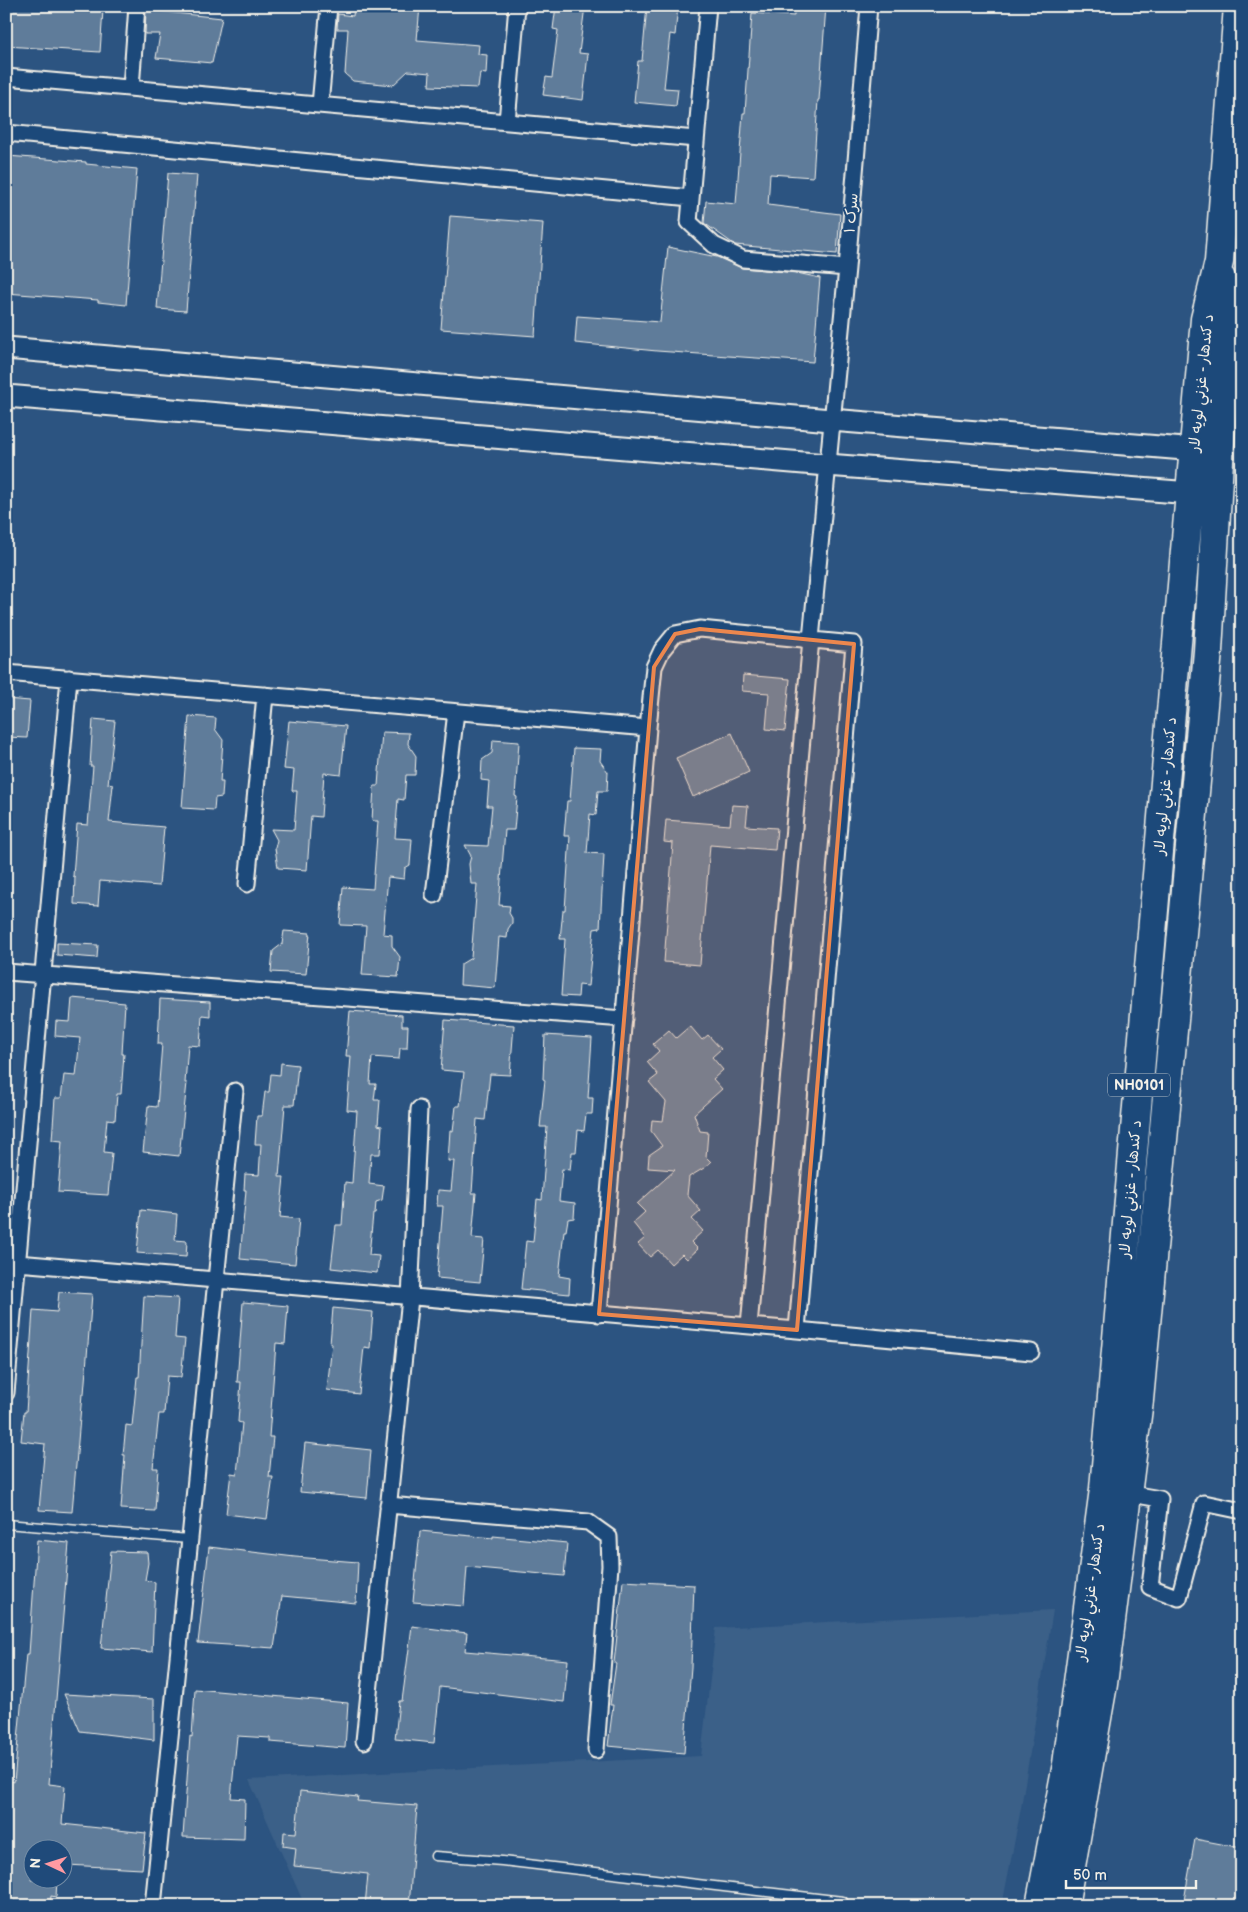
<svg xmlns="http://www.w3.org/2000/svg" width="1248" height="1912" font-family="'Balsamiq Sans','Playpen Sans Arabic',sans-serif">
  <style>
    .built { fill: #3b6088 }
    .building { fill: #5e7b9a; stroke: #f4f1e8 }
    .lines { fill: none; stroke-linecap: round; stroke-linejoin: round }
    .lane-casing { stroke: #f4f1e8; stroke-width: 11 }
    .street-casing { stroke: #f4f1e8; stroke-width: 19 }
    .secondary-casing { stroke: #f4f1e8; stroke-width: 25 }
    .highway-casing { stroke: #f4f1e8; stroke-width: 31 }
    .lane { stroke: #1f4a7a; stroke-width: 8 }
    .street { stroke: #1f4a7a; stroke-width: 15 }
    .secondary { stroke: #1f4a7a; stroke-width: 21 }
    .highway { stroke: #1f4a7a; stroke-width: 28 }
    .marked { fill: #ec874e; fill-opacity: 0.2; stroke: #ec874e; stroke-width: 4; stroke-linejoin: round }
    .labels { text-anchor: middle; stroke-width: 4; stroke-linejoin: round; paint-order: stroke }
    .shield { fill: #1f4a7a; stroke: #b4bfc7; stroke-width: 1 }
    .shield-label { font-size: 14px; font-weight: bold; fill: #f4f1e8 }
    .street-label { font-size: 15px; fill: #f4f1e8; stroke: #1f4a7a }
  </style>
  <rect width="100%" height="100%" fill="#2c5481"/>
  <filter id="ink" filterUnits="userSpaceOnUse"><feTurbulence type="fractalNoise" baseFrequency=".02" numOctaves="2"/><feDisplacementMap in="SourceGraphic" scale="10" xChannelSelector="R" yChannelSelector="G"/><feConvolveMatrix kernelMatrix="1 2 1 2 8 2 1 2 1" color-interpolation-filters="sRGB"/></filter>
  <g filter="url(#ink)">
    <path class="built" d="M1053,1610L1021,1808L1002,1906H305L249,1780L701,1756L716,1628Z"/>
    <path class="building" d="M6,6L44,8V6L103,10L100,52L6,46Z
      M354,6H420L417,40L479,45L478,54L487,55L486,74L480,73L478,88L429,86L430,73L408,71L393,85L353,81L345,74L348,29H337L338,14L353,16Z
      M556,6H585L579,53L588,54L583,100L543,95L546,77L552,78L558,30L553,29Z
      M647,6H678L675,35L670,34L664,88L678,89L676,106L634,102L638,61H642Z
      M794,6H826L819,100H818L813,177L770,174L768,205L840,214L837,254L735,245L704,223L706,201L736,204L743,113H745L752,13L794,16Z
      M146,10L222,18L212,63L156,58L160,34H145Z
      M7,156L86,162V164L137,169L126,305L98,302V300L6,293Z
      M168,173L197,175L186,311L157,309Z
      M450,216L543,223L535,336L441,329Z
      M668,247L717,257L742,268L797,273L820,278L813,362L657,351L575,343L577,316L660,322Z
      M743,675L790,679L785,731L766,729L769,693L742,691Z
      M6,699L30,701L27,738L6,737Z
      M189,716L216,718L215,729L223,740L220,782H223L222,797L215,798L214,810L182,808Z
      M93,719L115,721L108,784L113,785L109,822L164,827L159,886L100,881L98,906L74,904L75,877L73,876L77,824L88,825L93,766H90Z
      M289,721L346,726L341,775L324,773L321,817L311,816L307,870L278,868L275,848L277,840L271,829L294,830L297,791H292L294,770L284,769Z
      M382,732L409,733L408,744L416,756L415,775H406L404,800L398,799L395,838L412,839L410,865L405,868L404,879L388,877L383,934L392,935V946L400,957L398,977L362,975L366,926L340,925L343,887L373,889L378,821H372L374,786H378Z
      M732,733L749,772L693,797L676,758Z
      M493,740L519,742L515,796L517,797L514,830H505L499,905L510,906L509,913L512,918V923L508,929L507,938L499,937L495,988L460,985L461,964L471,958L477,884H471L469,864L471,856L465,845L488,846L492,806H487L489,781L481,780L482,760L492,753Z
      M574,748L601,749L600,761L608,772L607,791H598L596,815L590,814L587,853L604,854L600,928L594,929L588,986L579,985L578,997L561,996L565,939H560L563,910H565L570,836H564L567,801H570Z
      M732,805L748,806L746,826L777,828L775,850L710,845L700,965L664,962L673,843L664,842L666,820L730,825Z
      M284,931L310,933L306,974L271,972L273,951L282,944Z
      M57,943L98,945L97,958L57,955Z
      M72,998L125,1003L122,1054H124L121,1094H117L115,1120L107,1119L104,1152L112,1153L108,1195L58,1192L62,1141L52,1140L55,1098H61L64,1075L76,1076L80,1038L55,1036L56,1021L70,1022Z
      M160,999L210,1002V1016L202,1015L200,1046L188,1045L185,1083H187L179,1156L143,1152L148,1106L157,1107L162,1044H158Z
      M350,1011L402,1015V1026H408L407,1048H400L399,1059L372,1057L370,1084H376L374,1100H380L378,1125L382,1126L380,1154H371L369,1184L384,1186L382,1200L376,1202L375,1214H373L369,1255L379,1256L377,1273L331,1268L336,1225H342L345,1182L352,1183L357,1111L347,1110L351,1056H346Z
      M445,1020L514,1025L510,1075L490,1074L485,1120L477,1119L472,1193H476L472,1238L484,1239L480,1282L437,1278L443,1206H437L438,1190L451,1191L454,1161H448L450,1130L453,1131L456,1106H460L464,1072L441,1070Z
      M690,1026L702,1040L708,1035L721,1049L712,1057L723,1070L713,1079L722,1089L694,1114L700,1131L708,1132L706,1157L711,1162L704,1168L689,1177L687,1195L701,1211L692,1219L703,1231L691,1242L698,1249L687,1259L682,1254L671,1264L658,1250L650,1257L638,1244L645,1238L633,1223L645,1212L637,1204L675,1170L648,1168L649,1155L662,1146L651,1131L652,1120L663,1121L666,1102L649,1082L658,1075L647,1062L659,1051L653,1044L669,1030L676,1038Z
      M545,1035L592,1038L588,1098H593L592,1114H586L584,1131L578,1130L576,1152H572L570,1170L562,1169L559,1201L575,1203L574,1218L568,1219L566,1231H564L559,1276L570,1278L569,1294L521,1289L526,1241L533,1242L537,1199L542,1200L547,1127H540L545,1080L543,1079Z
      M281,1063L298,1065L294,1105H285L279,1177H284L280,1217L299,1219L295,1264L240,1259L246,1190H244L245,1174L259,1175L261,1144H255L257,1116H262L265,1092H269L271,1074L280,1075Z
      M141,1210L177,1214L175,1240L187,1241L186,1257L137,1253Z
      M59,1292L92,1294L84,1394H82L72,1512L39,1510L45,1444L21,1441L24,1412H26L33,1310L57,1312Z
      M144,1296L178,1298L175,1338L185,1339L181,1377L167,1376L164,1414H159L153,1468H158L155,1511L121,1509L125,1455H123L126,1425L132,1426L137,1377H139Z
      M243,1302L288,1306L285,1344L276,1343L269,1437H273L269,1477H273L267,1519L226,1514L231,1473L237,1474L242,1423L238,1422L241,1382H237Z
      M333,1308L373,1312L370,1348L364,1347L359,1394L327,1390L332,1344H330Z
      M305,1443L371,1450L367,1498L300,1492Z
      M420,1531L493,1538V1536L567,1543L564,1576L467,1567L464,1606L413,1602Z
      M37,1540L69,1543L49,1784L65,1786L62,1824L146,1833L142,1869L67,1865V1850H32V1880H57L56,1897L51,1896L50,1906H6V1846L11,1781L14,1782L26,1654H29Z
      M209,1547L295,1557L358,1562L356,1603L282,1596L274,1648L198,1643Z
      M111,1551L147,1552L148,1563L145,1580L155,1582L152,1652L101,1648Z
      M623,1581L694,1585L691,1667L684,1753L608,1746L613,1705H610L616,1663H614Z
      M412,1626L467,1633L465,1651L568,1660L564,1702L440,1687L434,1743L395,1739L399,1701H402Z
      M195,1689L348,1703L345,1748L270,1742V1738L237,1736L231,1798L245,1799L244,1839L183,1837L190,1736L192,1737Z
      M64,1694L154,1699V1740L80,1731Z
      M300,1791L358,1797L357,1801L417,1806L409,1906H365L368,1874L294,1866L296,1848L283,1846L284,1832L296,1833Z
      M1195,1839L1242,1848V1906H1183Z"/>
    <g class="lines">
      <defs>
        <path id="lane" d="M6,1524L189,1539
          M435,1856L502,1861L843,1901L846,1906"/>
        <path id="street" d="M708,6L689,222L714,245L743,259L847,268
          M6,77L696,139
          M131,88L137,6
          M320,105L329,6
          M507,122L517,6
          M6,133L691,198
          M6,673L648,728
          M247,884L265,695
          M434,895L456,712
          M6,972L624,1019
          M6,1262L797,1330L1031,1352
          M599,1314L648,728L654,667L662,650L675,634L700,629L854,644L797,1330
          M749,1326L811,639L847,268L869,6
          M6,1393L69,678
          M1120,1492L1160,1499L1150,1587L1179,1598L1204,1503L1242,1511
          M388,1505L588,1522L609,1537L610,1566L596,1750
          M364,1741L410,1298L419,1109
          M153,1906L235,1091"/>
        <path id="secondary" d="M6,348L831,420L1209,451
          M6,396L827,465L1204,494"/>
        <path id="highway" d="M1040,1906L1067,1764L1104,1489L1205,319L1219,262L1238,6
          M1064,1906L1103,1684L1139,1400L1208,651L1227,323L1221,278"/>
      </defs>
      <use href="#lane" class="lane-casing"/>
      <use href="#street" class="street-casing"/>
      <use href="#secondary" class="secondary-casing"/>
      <use href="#highway" class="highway-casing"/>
      <use href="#lane" class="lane"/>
      <use href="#street" class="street"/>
      <use href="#secondary" class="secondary"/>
      <use href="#highway" class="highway"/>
    </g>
  </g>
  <path class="marked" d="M700,629L854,644L797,1330L599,1314L654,667L675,634Z"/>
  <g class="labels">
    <rect class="shield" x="1108" y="1073.5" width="62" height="23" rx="4"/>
    <g class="shield-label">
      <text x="1139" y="1090">NH0101</text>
    </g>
    <g class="street-label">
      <text transform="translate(851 213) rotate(-85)" y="5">سرک ۱</text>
      <text transform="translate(1201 383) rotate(-84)" y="5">د کندهار - غزني لويه لار</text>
      <text transform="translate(1165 786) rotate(-85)" y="5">د کندهار - غزني لويه لار</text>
      <text transform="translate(1130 1189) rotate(-85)" y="5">د کندهار - غزني لويه لار</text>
      <text transform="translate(1090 1592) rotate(-82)" y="5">د کندهار - غزني لويه لار</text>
    </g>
  </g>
  <rect width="1248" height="1912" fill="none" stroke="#1f4a7a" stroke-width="25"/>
  <rect x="12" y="12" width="1223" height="1887" fill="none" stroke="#f4f1e8" stroke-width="2" filter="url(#ink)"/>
  <g transform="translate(48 1864) rotate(274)"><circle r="24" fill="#1f4a7a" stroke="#748da6"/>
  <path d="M0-4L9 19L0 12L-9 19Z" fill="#ff9aa2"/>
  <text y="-8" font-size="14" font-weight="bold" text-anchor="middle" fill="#f4f1e8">N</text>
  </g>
  <path d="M1066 1880v8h130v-8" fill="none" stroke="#f4f1e8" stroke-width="2.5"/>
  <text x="1073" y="1880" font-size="15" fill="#f4f1e8" stroke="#1f4a7a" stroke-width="4" paint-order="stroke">50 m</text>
</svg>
